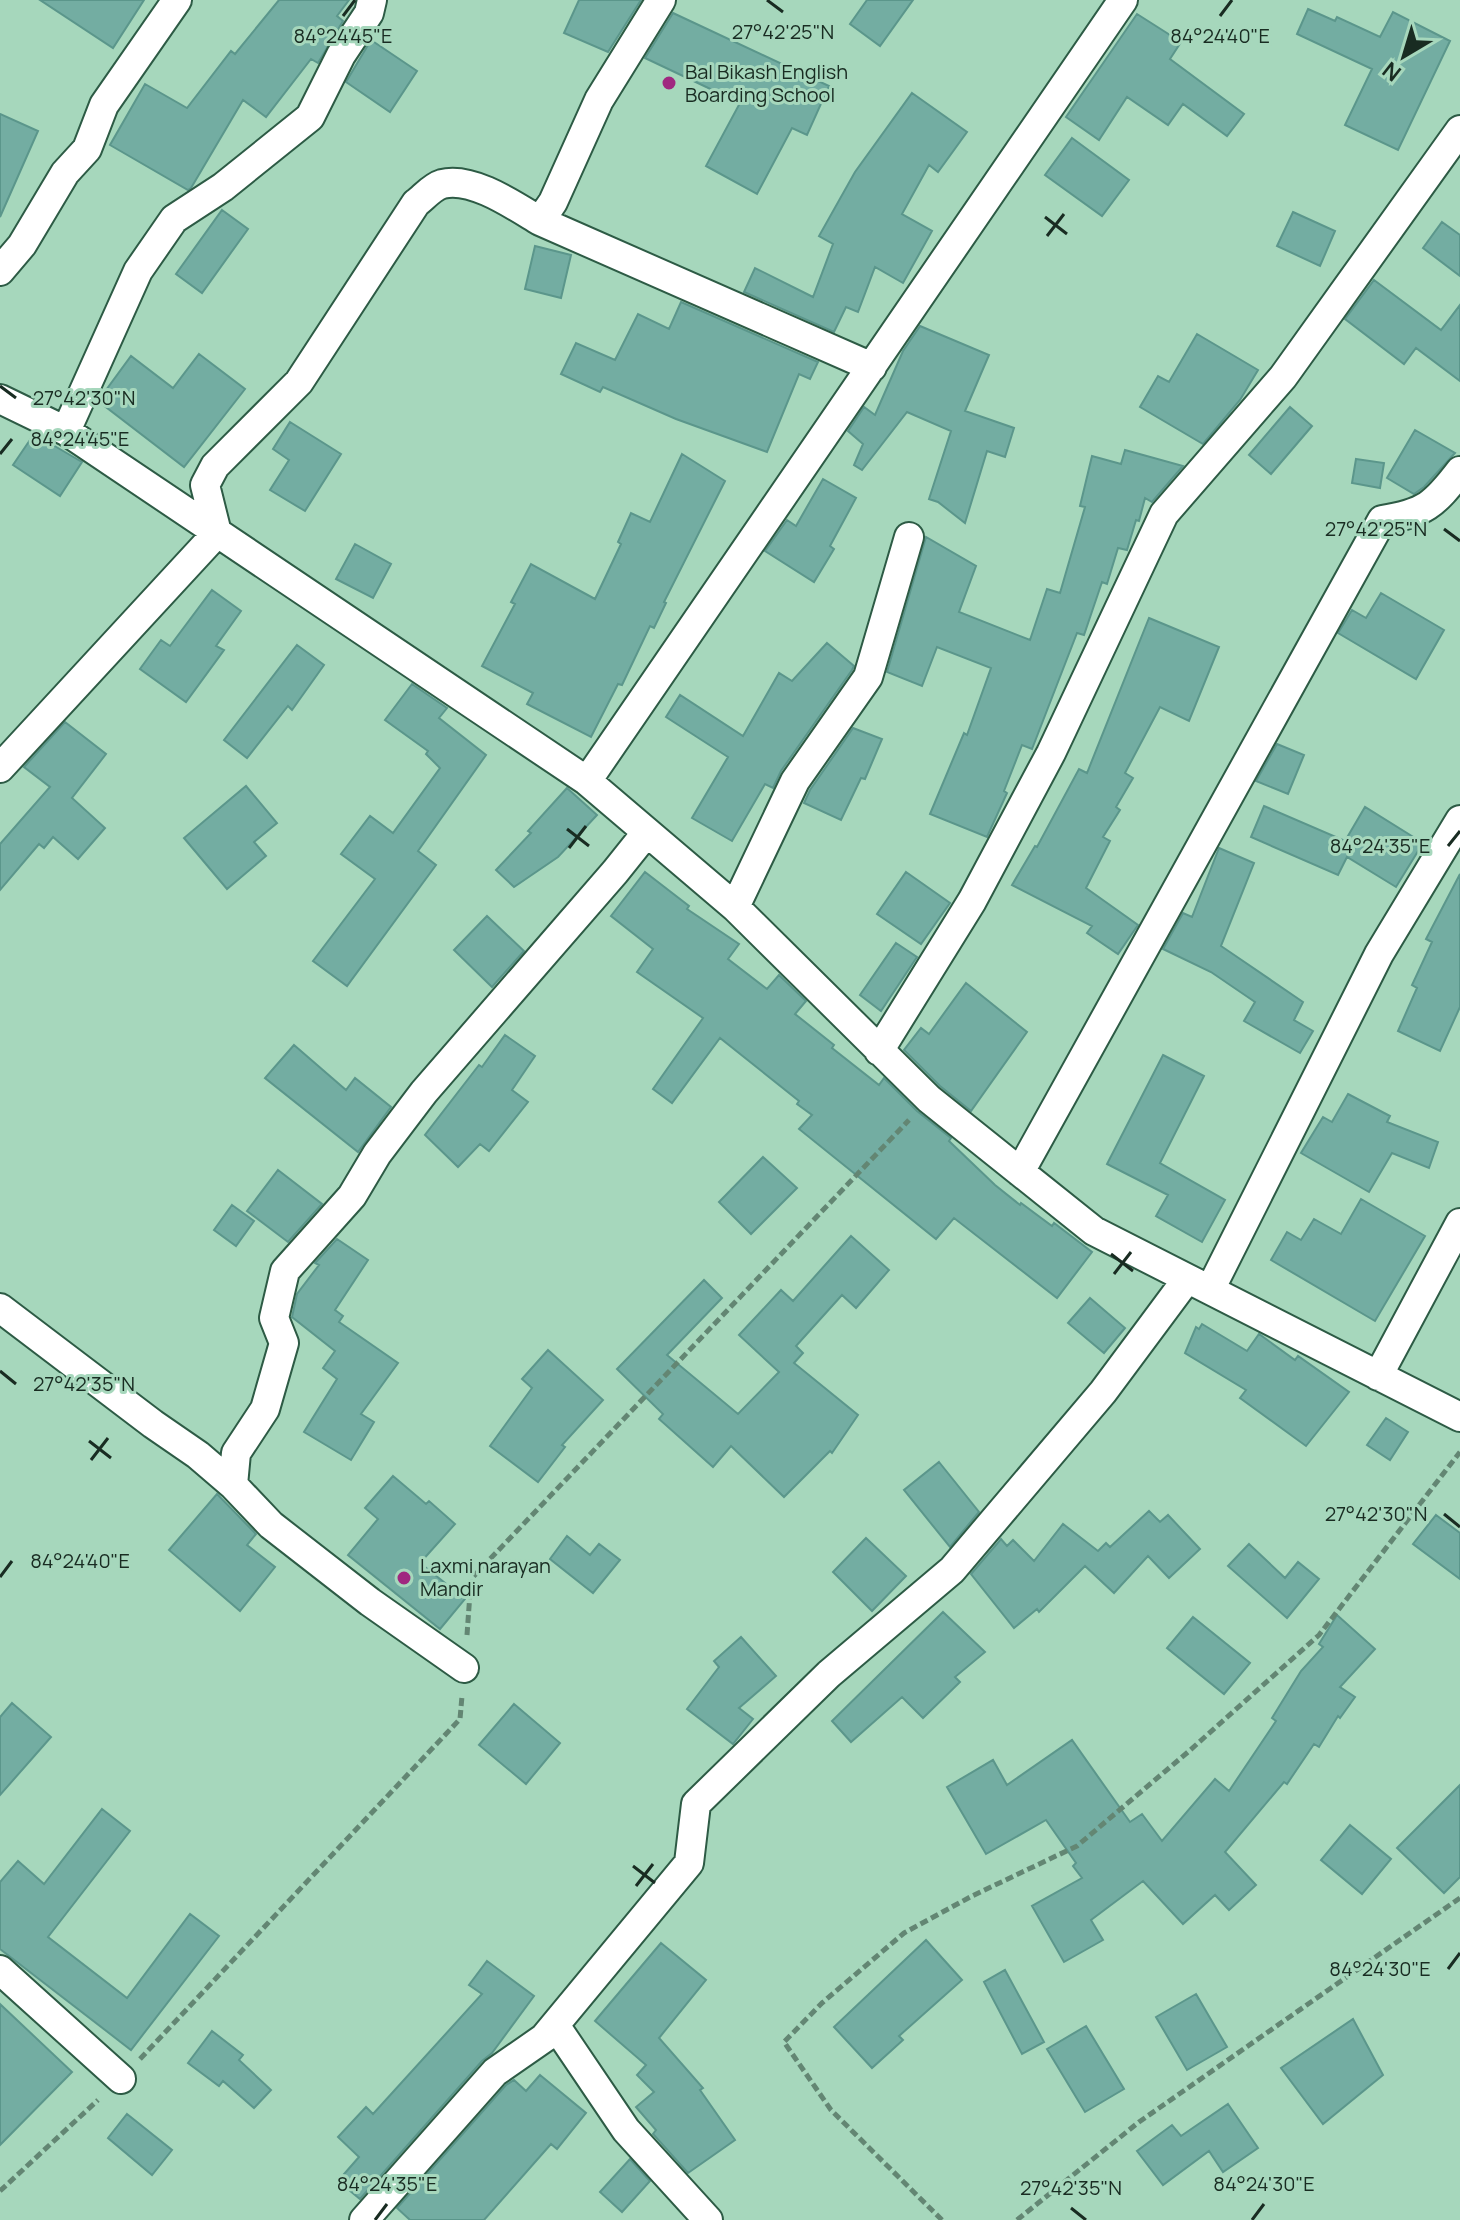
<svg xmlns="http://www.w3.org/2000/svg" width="1460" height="2220" font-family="Manrope,sans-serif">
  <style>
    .building { fill: #73ada2; stroke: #5b968b; stroke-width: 2 }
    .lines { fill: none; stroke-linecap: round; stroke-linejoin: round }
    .street-casing { stroke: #2d5b45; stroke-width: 32 }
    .path { stroke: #638673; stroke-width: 5; stroke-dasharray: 8 4; stroke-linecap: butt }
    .street { stroke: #fff; stroke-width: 28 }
    .ticks { fill: none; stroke: #192c22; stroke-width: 3 }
    .poi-dot { fill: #a02880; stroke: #a6d7bc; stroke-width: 3 }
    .labels { text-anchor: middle; stroke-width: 6; stroke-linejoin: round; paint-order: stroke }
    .poi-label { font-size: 20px; fill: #192c22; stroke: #a6d7bc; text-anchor: start }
    .ticks-label { font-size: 20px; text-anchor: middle; fill: #192c22; stroke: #a6d7bc; stroke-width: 6; stroke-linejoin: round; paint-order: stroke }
  </style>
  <rect width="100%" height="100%" fill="#a6d7bc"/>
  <path class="building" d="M40,0H144L113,48Z
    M279,0H349L337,16L343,21L318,63L311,59L266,117L243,100L191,188L188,190L110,145L145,84L187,108L231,51L235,54Z
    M579,0H641L608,52L564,33Z
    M867,0H913L880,46L850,24Z
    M1308,9L1335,21L1337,17L1380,37L1393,12L1450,41L1398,150L1345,125L1372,69L1297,34Z
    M673,13L829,86L807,135L792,128L757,194L706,166L740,103L645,58Z
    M1137,14L1181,42L1170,59L1244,114L1227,136L1183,104L1168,125L1127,97L1099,140L1066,117Z
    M371,40L417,71L390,112L346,82Z
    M912,93L967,132L938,172L929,165L902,214L932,231L903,283L875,267L858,312L846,307L834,332L744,292L755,268L813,297L833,244L819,236L855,172Z
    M0,114L38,131L0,217Z
    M1072,138L1129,180L1102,216L1045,175Z
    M222,210L248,229L202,293L176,274Z
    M1293,212L1335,231L1320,266L1277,246Z
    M1442,222L1460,235V276L1423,248Z
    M535,246L571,255L561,298L525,289Z
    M1374,280L1441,330L1460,305V381L1416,348L1404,364L1345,319Z
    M681,302L818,362L810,379L799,374L767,452L676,419L603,387L600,392L561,374L576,343L615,360L638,314L669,329Z
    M920,326L989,355L965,411L1014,428L1005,457L987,451L965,523L938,502L929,499L951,431L907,412L862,470L854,465L863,444L848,431L864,407L875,415L903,351Z
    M1197,334L1258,370L1240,400L1203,444L1140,407L1158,376L1169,382Z
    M199,354L245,389L184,467L98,401L131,356L173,388Z
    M1290,407L1312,426L1271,474L1249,455Z
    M290,422L341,454L305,511L270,490L289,460L273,449Z
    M1415,430L1455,453L1424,487L1414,494L1387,478Z
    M34,434L82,462L60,496L13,465Z
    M1125,450L1183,466L1152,502L1145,498L1139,521L1136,520L1127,550L1118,548L1107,584L1102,582L1084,635L1077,633L1032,749L1022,745L1004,791L1007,793L987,837L930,814L964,733L967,735L991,668L937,647L922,686L887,672L926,537L976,566L959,612L1030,640L1047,589L1060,593L1085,507L1080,506L1092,456L1121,464Z
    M682,454L725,481L664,602L666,603L654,628L650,626L622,685L618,684L591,737L527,704L533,693L482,666L515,604L511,602L531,564L595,599L621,544L618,542L631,513L650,522Z
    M1356,459L1384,463L1380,488L1352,483Z
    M823,479L856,498L830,546L834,549L814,582L765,551L787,520L796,526Z
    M355,544L391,564L373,598L336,579Z
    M212,590L241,611L216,646L224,650L186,702L140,669L161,640L170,646Z
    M1381,593L1444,630L1416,679L1338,633L1352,610L1366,618Z
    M1149,618L1219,647L1189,721L1160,707L1125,773L1133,778L1116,807L1120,810L1103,837L1110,841L1086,888L1138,925L1118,954L1087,933L1092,926L1012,885L1035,846L1037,847L1079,769L1087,773Z
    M827,643L854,666L852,670L781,771L773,788L765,784L732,841L692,818L728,757L666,717L680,695L743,736L779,673L792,681Z
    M297,645L324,665L292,710L288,706L247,758L224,740Z
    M412,684L447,708L439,718L486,755L418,851L436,865L347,986L313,961L375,879L341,854L370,816L393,833L440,768L426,754L428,751L385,720Z
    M65,722L106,754L72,798L105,828L78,859L53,837L44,848L39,844L0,890V844L50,787L24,767Z
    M853,728L882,739L865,779L861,778L841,820L804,803L810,790Z
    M1277,744L1304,755L1288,794L1256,781Z
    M246,786L277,823L254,842L266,856L227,889L184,838Z
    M567,788L597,815L558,857L514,887L496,870L531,833L528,831Z
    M1264,806L1345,841L1365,807L1423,843L1396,887L1347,857L1338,875L1251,837Z
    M1219,848L1254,863L1221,946L1303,1002L1294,1020L1313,1031L1300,1053L1244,1021L1255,1002L1211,972L1163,949L1183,913L1192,917Z
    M645,872L689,906L687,909L739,944L728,959L767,989L779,975L806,1001L795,1014L834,1045L832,1048L879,1085L884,1078L917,1111L951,1138L949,1141L995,1185L1020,1205L1021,1203L1052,1226L1054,1223L1092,1252L1057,1298L954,1218L936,1239L799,1129L812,1115L797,1104L799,1101L720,1038L672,1103L653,1089L703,1018L637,972L653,949L611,916Z
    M906,872L950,903L921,944L877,914Z
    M1460,874V1007L1440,1051L1398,1031L1417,988L1412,985L1432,942L1426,939Z
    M487,916L524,951L492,987L454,950Z
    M896,943L917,957L881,1011L860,995Z
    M966,983L1027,1032L971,1111L940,1086L904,1050L921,1028L929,1034Z
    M505,1035L535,1056L512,1090L528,1102L489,1151L480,1144L458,1167L425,1135L479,1065L482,1067Z
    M294,1045L346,1090L355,1078L391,1107L358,1152L265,1078Z
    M1163,1055L1204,1076L1160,1163L1225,1200L1202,1242L1156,1216L1168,1195L1107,1164Z
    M1348,1094L1390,1116L1387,1122L1438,1142L1429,1168L1392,1153L1369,1192L1301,1153L1323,1117L1332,1122Z
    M763,1157L797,1188L751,1234L719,1202Z
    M278,1170L322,1204L288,1242L247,1211Z
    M1361,1199L1425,1236L1375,1321L1271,1260L1287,1232L1301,1240L1314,1219L1341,1234Z
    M232,1205L254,1221L236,1246L214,1230Z
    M851,1236L889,1270L856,1308L842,1295L796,1346L803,1353L794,1363L858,1415L832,1453L830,1451L784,1497L731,1446L713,1467L659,1419L663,1414L617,1369L704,1280L722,1298L667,1355L738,1414L779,1372L739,1335L781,1290L793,1301Z
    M337,1239L368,1260L335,1310L343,1316L339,1322L398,1363L361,1414L374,1422L351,1460L304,1432L337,1379L323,1368L335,1351L292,1317L297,1294L319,1265L315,1263Z
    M1090,1298L1125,1328L1104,1353L1068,1323Z
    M1202,1324L1247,1351L1259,1334L1295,1360L1298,1356L1349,1392L1306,1446L1240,1398L1246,1390L1185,1353L1196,1327L1199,1329Z
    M548,1350L603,1400L562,1445L565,1447L538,1482L490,1446L532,1388L522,1379Z
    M1386,1418L1408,1432L1390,1460L1367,1445Z
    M939,1462L979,1512L950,1547L904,1490Z
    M393,1476L426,1504L429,1501L455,1524L420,1563L465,1599L440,1629L348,1555L378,1519L365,1508Z
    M217,1494L256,1534L247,1545L275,1567L240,1611L169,1550Z
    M1149,1511L1160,1522L1168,1515L1200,1549L1169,1578L1148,1556L1114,1593L1085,1566L1039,1612L1037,1609L1014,1628L971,1574L1001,1539L1007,1546L1013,1540L1034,1561L1063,1524L1098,1551L1106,1543L1110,1547Z
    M1436,1515L1460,1533V1579L1413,1544Z
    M567,1536L590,1555L599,1544L620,1560L593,1593L550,1559Z
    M866,1538L906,1576L872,1611L833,1572Z
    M1249,1544L1285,1578L1298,1562L1319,1579L1287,1618L1228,1566Z
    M943,1612L985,1652L955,1677L960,1682L923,1718L902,1697L851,1742L832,1721Z
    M1337,1615L1375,1649L1340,1687L1355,1697L1340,1718L1338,1716L1319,1747L1314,1744L1287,1784L1284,1782L1225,1852L1256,1885L1229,1910L1215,1895L1183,1924L1143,1881L1091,1920L1103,1940L1064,1962L1032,1906L1082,1878L1073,1866L1076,1863L1046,1820L986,1854L947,1787L993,1760L1007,1785L1072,1740L1130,1822L1142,1814L1162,1841L1215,1779L1229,1791L1276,1721L1272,1718L1301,1671L1323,1647L1319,1644Z
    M1193,1617L1250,1663L1224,1694L1167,1648Z
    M741,1637L776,1676L739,1708L753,1719L733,1744L687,1709L719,1667L714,1661Z
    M12,1703L51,1737L0,1795V1717Z
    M514,1704L560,1743L526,1784L479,1745Z
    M1460,1785V1877L1444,1893L1397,1848Z
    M102,1809L130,1831L48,1937L127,1998L190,1914L219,1936L131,2050L0,1949V1882L18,1861L44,1884Z
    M1350,1825L1391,1859L1362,1894L1321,1860Z
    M926,1940L962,1980L899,2036L903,2040L872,2068L834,2027Z
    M661,1943L706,1980L659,2038L703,2088L700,2090L735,2140L688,2173L653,2134L656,2130L636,2107L654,2092L637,2075L646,2065L595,2021Z
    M487,1961L534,1996L492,2053L482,2061L360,2199L338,2181L359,2157L338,2137L366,2107L373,2114L482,1994L469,1985Z
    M1005,1970L1044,2042L1022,2054L984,1982Z
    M1196,1994L1227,2047L1187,2070L1156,2017Z
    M0,2004L72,2072L0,2145Z
    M1353,2019L1383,2075L1323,2124L1281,2068Z
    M1086,2026L1124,2089L1085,2112L1047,2049Z
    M212,2031L243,2055L239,2060L271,2090L254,2108L223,2081L219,2086L188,2063Z
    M540,2075L586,2113L557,2149L551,2144L484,2220H410L397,2208L506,2085L514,2080L526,2091Z
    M1228,2104L1258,2148L1223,2172L1209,2151L1163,2185L1137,2151L1172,2125L1181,2136Z
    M127,2114L172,2150L152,2175L108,2138Z
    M630,2159L650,2181L622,2212L600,2192Z"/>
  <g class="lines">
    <defs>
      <path id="street" d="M540,221L872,367
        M0,271L22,245L65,173L87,149L104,105L177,0
        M0,399L66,431L587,781L735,907L929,1099L1094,1231L1460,1417
        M66,431L138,271L174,219L223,187L310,117L341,55L369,13L372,0
        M0,768L217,533L205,485L215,466L299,382L416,203C424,197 432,187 442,184C472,176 515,206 540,221L553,202L599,100L661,0
        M587,781L1123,0
        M735,907L795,781L868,677L909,537
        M879,1051L972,901L1051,753L1164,514L1283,377L1460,130
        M1020,1172L1382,520C1425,513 1434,505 1460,471
        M1210,1290L1379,954L1460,820
        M0,1308L153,1424L198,1455L233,1485
        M1378,1376L1460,1223
        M464,1668L370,1602L271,1525L233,1485L236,1453L265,1409L284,1343L274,1318L285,1271L352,1196L377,1154L424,1092L615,872L647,832
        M0,1970L121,2079
        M555,2025L626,2130L708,2220
        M364,2220L495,2072L544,2038L689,1863L696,1804L829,1674L952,1570L1103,1392L1187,1279"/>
    </defs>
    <use href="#street" class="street-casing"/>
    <path class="path" d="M467,1635L471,1579L909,1120
      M140,2059L460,1719L462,1696
      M0,2191L98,2100
      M942,2220L831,2110L784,2042L822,2003L904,1933L972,1896L1077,1846L1188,1752L1319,1635L1460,1452
      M1017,2220L1139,2122L1460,1898"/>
    <use href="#street" class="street"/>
  </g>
  <path class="ticks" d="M767,0L783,12M343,16L355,0M1220,16L1232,0M1045,217L1067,234M1047,236L1064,214M0,386L16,398M0,454L12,439M1444,529L1460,541M567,829L589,846M1448,846L1460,831M569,848L586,826M1111,1254L1133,1271M1114,1274L1131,1252M0,1371L16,1384M89,1441L111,1458M91,1460L108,1438M1444,1514L1460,1527M0,1577L12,1561M633,1866L655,1883M636,1886L653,1864M1448,1969L1460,1953M1071,2208L1086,2220M375,2220L387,2204M1252,2220L1264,2204"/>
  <g class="poi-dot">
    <circle cx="669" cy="83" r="8"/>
    <circle cx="404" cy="1578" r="8"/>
  </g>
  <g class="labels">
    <g class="poi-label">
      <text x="685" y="79">Bal Bikash English<tspan x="685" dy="23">Boarding School</tspan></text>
      <text x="420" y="1573">Laxmi narayan<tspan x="420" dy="23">Mandir</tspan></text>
    </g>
  </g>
  <g class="ticks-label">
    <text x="783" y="39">27°42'25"N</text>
    <text x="343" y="43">84°24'45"E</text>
    <text x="1220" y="43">84°24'40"E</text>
    <text x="84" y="405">27°42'30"N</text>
    <text x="80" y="446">84°24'45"E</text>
    <text x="1376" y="536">27°42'25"N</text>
    <text x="1380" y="853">84°24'35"E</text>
    <text x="84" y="1391">27°42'35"N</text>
    <text x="1376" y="1521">27°42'30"N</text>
    <text x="80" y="1568">84°24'40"E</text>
    <text x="1380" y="1976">84°24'30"E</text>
    <text x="387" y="2191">84°24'35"E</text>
    <text x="1264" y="2191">84°24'30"E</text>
    <text x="1071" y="2195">27°42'35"N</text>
  </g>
  <g transform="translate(1404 56) rotate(218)" stroke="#a6d7bc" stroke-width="6" paint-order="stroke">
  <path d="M0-6L14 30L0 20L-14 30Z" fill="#192c22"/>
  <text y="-12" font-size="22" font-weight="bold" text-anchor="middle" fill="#192c22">N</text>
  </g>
</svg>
